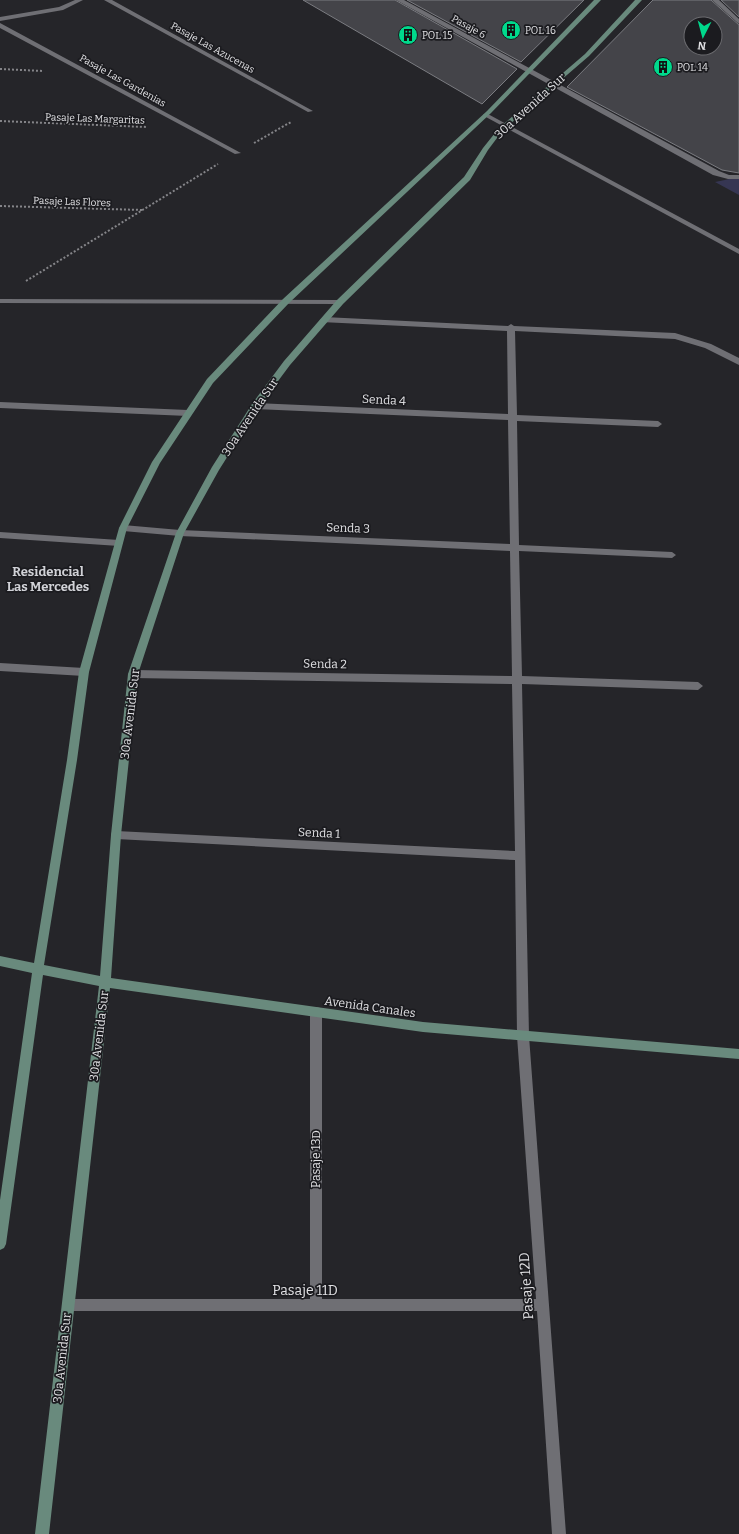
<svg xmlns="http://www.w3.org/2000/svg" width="739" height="1534" font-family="Bitter,serif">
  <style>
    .green { fill: #363653 }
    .building { fill: #444449; stroke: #7b7c81; fill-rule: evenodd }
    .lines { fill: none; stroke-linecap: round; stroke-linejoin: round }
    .path { stroke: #858589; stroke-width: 2; stroke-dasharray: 2 2; stroke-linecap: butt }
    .street { fill: #6f6f74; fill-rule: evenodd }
    .secondary { fill: #698a7d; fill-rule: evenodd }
    .labels { text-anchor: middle; stroke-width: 3.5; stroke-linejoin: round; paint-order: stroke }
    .far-street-label { font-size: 10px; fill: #e1e1e4; stroke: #1b1b1f }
    .far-poi-label { font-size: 10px; fill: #e1e1e4; stroke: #1b1b1f; text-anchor: start }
    .street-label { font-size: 12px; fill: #e1e1e4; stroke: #1b1b1f }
    .neighbourhood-label { font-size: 13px; font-weight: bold; fill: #d1d2d7; stroke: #1b1b1f }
    .near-street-label { font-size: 14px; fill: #e1e1e4; stroke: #1b1b1f }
  </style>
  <rect width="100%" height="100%" fill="#252529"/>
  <path class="green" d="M739,177V195L715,182Z"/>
  <path class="building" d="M303,0H395L517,69L482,104Z
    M407,0H584L521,62Z
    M653,0H711L739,25V173L722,170L567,87ZM691,24H715V48H691Z
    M721,0H739V17Z"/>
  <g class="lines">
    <path class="path" d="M0,69L43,71
      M0,121L147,127
      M254,143L291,122
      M0,206L143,210
      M26,281L218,164"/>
    <path class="street" d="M75,0H83L63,10L0,21V17L59,7Z
      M104,0H112L313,111L308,112Z
      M396,0H404L719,171L729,175H739V179H728L713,175Z
      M712,0H719L739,19V24Z
      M0,23L239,152L241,153L235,154L0,28Z
      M486,113L739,249V254L484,116L483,115Z
      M0,299L340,300L344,302L340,304L0,303Z
      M324,317L508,326L511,324L514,326L675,333L711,344L739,358V365L705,348L675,339L515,331L517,415L658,421L662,424L658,427L517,421L519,545L672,552L676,555L672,558L519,551L522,676L698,682L703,686L698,690L522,684L529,1036L566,1534H552L537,1311H68L64,1309L62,1305L64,1301L68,1299H310V1012L312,1008L316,1007L320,1008L322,1012V1299H536L517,1036L515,860L116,839L112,838L111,835L112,832L116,831L515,851L512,684L133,678L128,674L133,670L512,676L510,551L180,536L123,531L119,528L123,525L180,530L510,544L508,420L255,409L251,406L255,403L508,414L507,331L321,322L320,320Z
      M0,402L188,410L192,413L188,416L0,408Z
      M0,532L119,540L123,543L119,546L0,538Z
      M0,663L84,668L89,672L84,676L0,671Z"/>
    <path class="secondary" d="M594,0H601L491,113L289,303L213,383L160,463L127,528L89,672L77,760L44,965L100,976L111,835L128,674L176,533L212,467L252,404L284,361L337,300L464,177L483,148L499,128L585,54L635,0H642L589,56L503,130L488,150L470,180L343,304L290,365L258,408L219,470L184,533L138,674L121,835L111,978L423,1022L739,1049V1059L423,1032L110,988L49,1534H35L99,986L43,975L6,1244L4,1248L0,1250V1200L32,973L0,966V956L34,963L67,760L79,672L119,528L152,462L207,379L283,299L487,111Z"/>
  </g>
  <defs>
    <symbol id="building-disc" viewBox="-11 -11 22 22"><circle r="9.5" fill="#00d98c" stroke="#1b1b1f"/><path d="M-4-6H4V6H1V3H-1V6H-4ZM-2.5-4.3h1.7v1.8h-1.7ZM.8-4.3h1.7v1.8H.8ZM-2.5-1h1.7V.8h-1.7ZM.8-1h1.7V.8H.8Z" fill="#111"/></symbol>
  </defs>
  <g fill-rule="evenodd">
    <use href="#building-disc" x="500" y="19" width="22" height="22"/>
    <use href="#building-disc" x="397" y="24" width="22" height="22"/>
    <use href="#building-disc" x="652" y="56" width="22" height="22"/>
  </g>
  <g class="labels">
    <g class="far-street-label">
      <text transform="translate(469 26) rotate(29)" y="4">Pasaje 6</text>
      <text transform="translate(213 47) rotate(29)" y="4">Pasaje Las Azucenas</text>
      <text transform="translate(123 80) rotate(29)" y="4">Pasaje Las Gardenias</text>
      <text transform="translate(95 118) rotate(2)" y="4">Pasaje Las Margaritas</text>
      <text transform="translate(72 201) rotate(2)" y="4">Pasaje Las Flores</text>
    </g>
    <g class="far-poi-label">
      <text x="525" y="34">POL 16</text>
      <text x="422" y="39">POL 15</text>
      <text x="677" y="71">POL 14</text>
    </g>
    <g class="street-label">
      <text transform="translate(530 106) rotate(-42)" y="4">30a Avenida Sur</text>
      <text transform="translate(384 400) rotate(3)" y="4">Senda 4</text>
      <text transform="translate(250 417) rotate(-56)" y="4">30a Avenida Sur</text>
      <text transform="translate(348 528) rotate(2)" y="4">Senda 3</text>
      <text transform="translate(325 664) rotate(1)" y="4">Senda 2</text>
      <text transform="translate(130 714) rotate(-83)" y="4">30a Avenida Sur</text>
      <text transform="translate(319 833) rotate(3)" y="4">Senda 1</text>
      <text transform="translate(370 1007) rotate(8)" y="4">Avenida Canales</text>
      <text transform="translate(99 1036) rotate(-83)" y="4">30a Avenida Sur</text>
      <text transform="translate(316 1159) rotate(-90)" y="4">Pasaje 13D</text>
      <text transform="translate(62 1358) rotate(-84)" y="4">30a Avenida Sur</text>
    </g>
    <g class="neighbourhood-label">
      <text x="48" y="576">Residencial<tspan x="48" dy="15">Las Mercedes</tspan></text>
    </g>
    <g class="near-street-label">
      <text transform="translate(526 1286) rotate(-94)" y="5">Pasaje 12D</text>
      <text x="305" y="1295">Pasaje 11D</text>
    </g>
  </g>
  <g transform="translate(703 36) rotate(186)"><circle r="19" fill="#1b1b1f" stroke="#6a6a6e"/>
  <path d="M0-3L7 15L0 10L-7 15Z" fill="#00d98c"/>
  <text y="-6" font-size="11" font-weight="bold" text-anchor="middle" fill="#e1e1e4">N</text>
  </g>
</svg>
